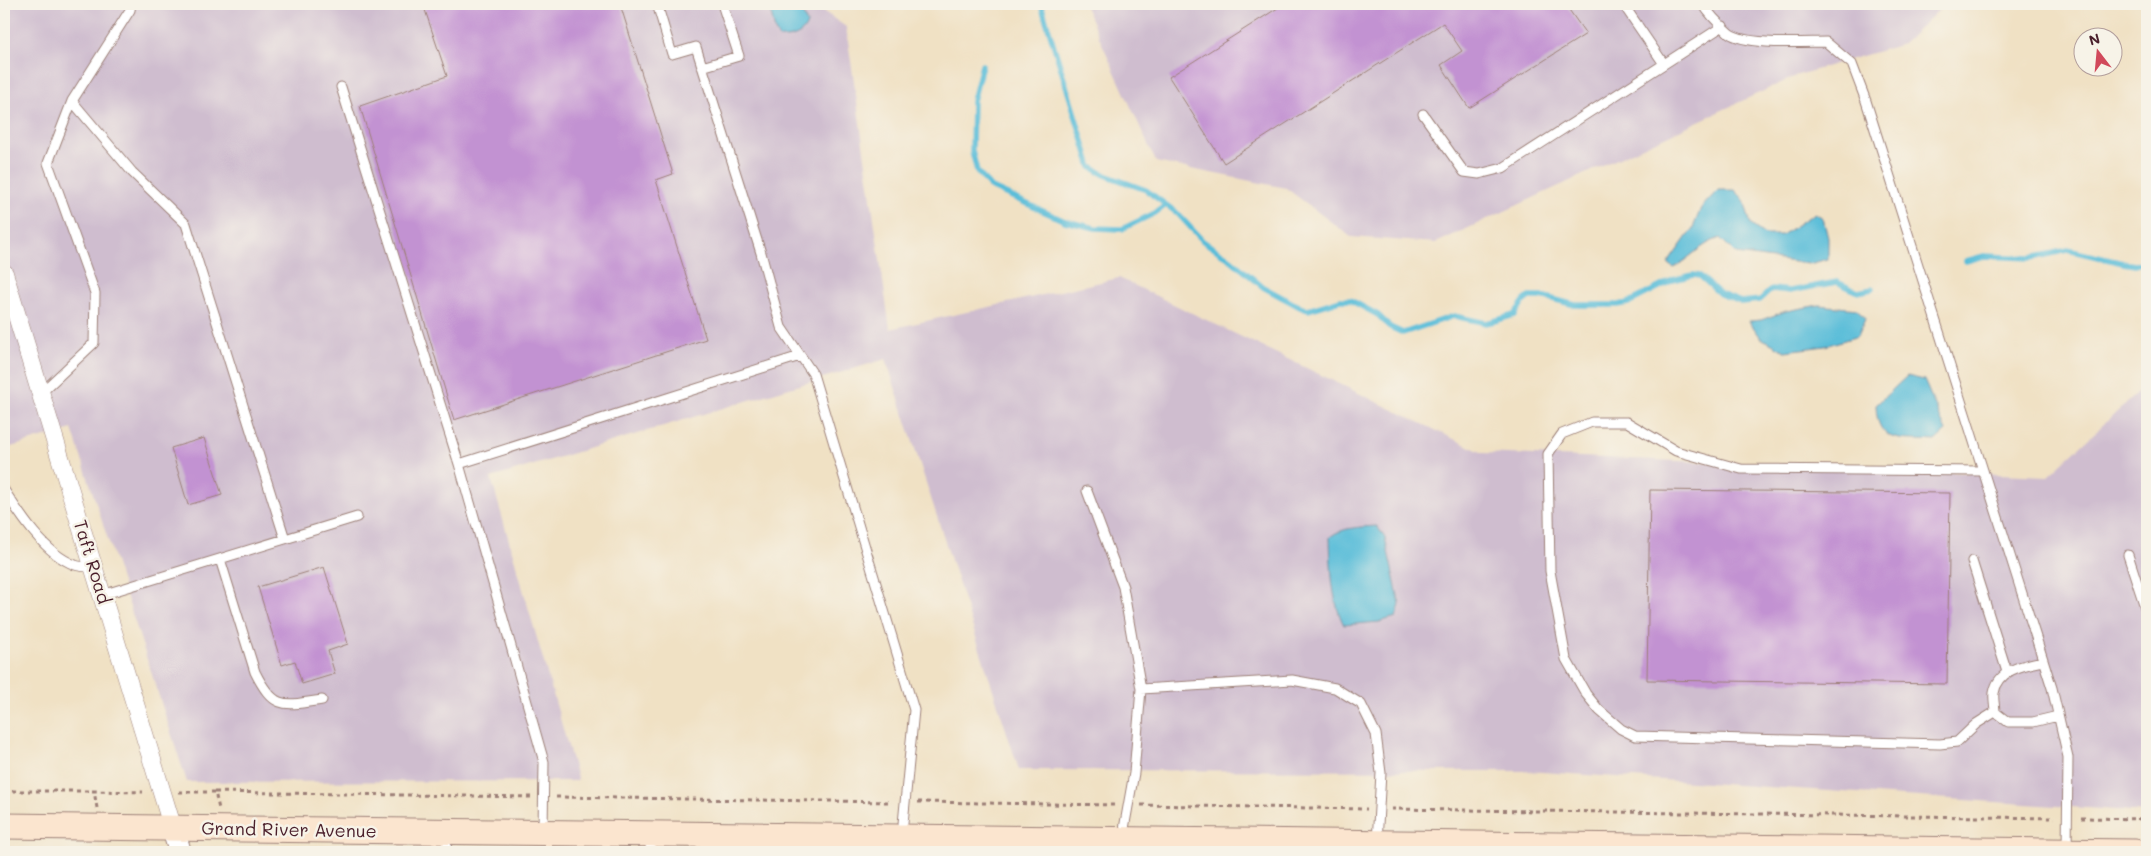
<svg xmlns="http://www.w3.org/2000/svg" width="2151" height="856" font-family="Mali,sans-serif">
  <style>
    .industrial { fill: #cfbdcf }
    .water { fill: #5bbed9; stroke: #526e82 }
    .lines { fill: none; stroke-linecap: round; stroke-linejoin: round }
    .stream { stroke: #5bbed9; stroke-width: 5.5 }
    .building { fill: #c292d2 }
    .service-casing { stroke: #9d8078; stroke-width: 11 }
    .minor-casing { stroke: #9d8078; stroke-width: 19 }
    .tertiary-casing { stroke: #9d8078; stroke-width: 24 }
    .secondary-casing { stroke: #9d8078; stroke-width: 27 }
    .path { stroke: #9d8078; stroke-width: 3; stroke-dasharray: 4 4; stroke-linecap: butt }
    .service { stroke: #fff; stroke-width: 9 }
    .minor { stroke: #fff; stroke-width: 18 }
    .tertiary { stroke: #fff; stroke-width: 22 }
    .secondary { stroke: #fbe5cf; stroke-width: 25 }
    .rail { stroke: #4a1f2b; stroke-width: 4 }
    .labels { text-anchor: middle; stroke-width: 5; stroke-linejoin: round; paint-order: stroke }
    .street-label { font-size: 18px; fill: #4a1f2b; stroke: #f7f3e8 }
  </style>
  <rect width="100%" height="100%" fill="#f7f3e8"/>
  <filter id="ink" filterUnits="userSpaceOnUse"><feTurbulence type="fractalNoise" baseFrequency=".02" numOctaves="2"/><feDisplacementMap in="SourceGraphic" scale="10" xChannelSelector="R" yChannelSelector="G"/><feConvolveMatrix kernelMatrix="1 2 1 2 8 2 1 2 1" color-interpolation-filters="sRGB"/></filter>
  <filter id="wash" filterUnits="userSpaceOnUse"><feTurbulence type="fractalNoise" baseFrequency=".0096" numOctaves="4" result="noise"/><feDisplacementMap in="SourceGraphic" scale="20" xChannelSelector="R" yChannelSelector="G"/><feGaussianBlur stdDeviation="1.12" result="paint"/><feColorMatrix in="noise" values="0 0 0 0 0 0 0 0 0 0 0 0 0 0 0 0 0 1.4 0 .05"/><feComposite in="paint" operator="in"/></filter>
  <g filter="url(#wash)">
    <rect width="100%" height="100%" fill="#f0e1c4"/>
    <path class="industrial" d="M4,4H813L846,27L890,329L1119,278L1483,453L2048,476L2147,384V812L1527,771L1019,770L886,359L491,478L578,781L187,782L72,429L4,449Z
      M1084,4H1945L1903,44L1798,75L1436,243L1351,237L1286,188L1156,162Z"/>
    <path class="water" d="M769,4H798L807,23C804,35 791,39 779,38L775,31Z
      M1718,190H1735L1744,200L1751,225L1765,235H1782L1815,213L1823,218L1828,238V259L1809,264L1736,254L1720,238C1700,245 1691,257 1674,268L1668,263L1693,228L1701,208Z
      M1819,305L1857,309L1865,319L1858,336L1825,346L1785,351L1761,338L1749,321L1761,320L1786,311Z
      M1907,376L1924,380L1946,431L1935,441C1903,438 1877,447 1876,405Z
      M1377,526L1385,538L1400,605L1396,617L1379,622L1344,625C1331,600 1331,565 1330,537C1342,527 1362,527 1377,526Z"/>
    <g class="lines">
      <path class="stream" d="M1041,4L1091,167L1105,175L1146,190L1177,213L1203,241L1231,260L1263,287L1300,307L1308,310L1341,300H1350L1378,315L1390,327L1403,333L1454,316L1486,323L1494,321L1514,315L1524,301L1529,297H1545L1575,305H1618L1628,303L1673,280L1693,275L1700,276L1720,294L1741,302L1760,300L1772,289L1790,291L1837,282L1858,292L1872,289
        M982,65L973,101L972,151L977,171L990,187L1065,221L1095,228L1122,229L1155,213L1166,205
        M1966,261L1984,256L2031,258L2068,250L2123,263L2135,265L2147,261"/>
    </g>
    <g id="blocks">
      <path class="building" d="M423,4H620L673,174L656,180L706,339L454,420L360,106L447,76Z
        M1284,4H1565L1586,34L1469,108L1441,65L1462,51L1443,23L1224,163L1169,77Z
        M204,438L222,495L188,505L171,448Z
        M1650,490L1950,493L1947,684L1647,680Z
        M324,567L348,644L328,651L335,674L302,684L295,661L282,665L258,587Z"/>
    </g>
  </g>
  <g filter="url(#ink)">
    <use href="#blocks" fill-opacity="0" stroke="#9d8078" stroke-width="1"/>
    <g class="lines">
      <defs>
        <path id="service" d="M657,4L672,54L696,47L761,253L781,327L813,374L914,710L902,834
          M1623,4L1664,64
          M1703,4C1709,14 1720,25 1729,33C1746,46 1804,42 1826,42L1852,64L1866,101L2052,688L2068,757L2067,851
          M702,67L739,56L722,4
          M341,87L459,464L800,356
          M72,101L132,172L186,224L285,539
          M1423,114L1464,172L1479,174L1503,168L1723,26
          M41,393L94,343L95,293L48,163L72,101L130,10L131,4
          M459,464L544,762L543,830
          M1983,471L1741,469L1676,451L1627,422H1592L1562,434L1548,454L1550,571L1566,659L1586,694L1599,710L1621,729L1635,736L1940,744L1957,742L1976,724L1995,712L2008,722H2033L2058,716
          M4,490C20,515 45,554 75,565C80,567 88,567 94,567
          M1087,491L1123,587L1141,689L1134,773L1122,840L1124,852
          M2128,555L2147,613
          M220,559L255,672C274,710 283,706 322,700
          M1972,561L2007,672
          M102,595L357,517
          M1141,689L1292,680L1335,688L1361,704L1376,734L1381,773L1377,842
          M1995,712C1995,706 1993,699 1994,693C1998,669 2024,665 2043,661
          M647,836L652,852
          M446,852L447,832"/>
        <path id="minor" d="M4,273L173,829"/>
        <path id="tertiary" d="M173,829L180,852"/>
        <path id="secondary" d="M4,826L2135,852"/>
      </defs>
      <use href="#service" class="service-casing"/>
      <use href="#minor" class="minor-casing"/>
      <use href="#tertiary" class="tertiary-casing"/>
      <use href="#secondary" class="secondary-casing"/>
      <path class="path" d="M4,791H94
        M179,792H215L219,809
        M215,792L532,797
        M556,797L892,802
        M918,802L1115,805
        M1141,805L1367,809
        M97,808L94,791L143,792
        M1391,809L2055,818
        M2081,818L2147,819"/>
      <use href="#service" class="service"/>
      <use href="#minor" class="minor"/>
      <use href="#tertiary" class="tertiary"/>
      <use href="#secondary" class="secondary"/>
      <path class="rail" d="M2137,4L2147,11"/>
    </g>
  </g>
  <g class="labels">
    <g class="street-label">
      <text transform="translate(92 562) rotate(73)" y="6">Taft Road</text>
      <text transform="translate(289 830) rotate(1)" y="6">Grand River Avenue</text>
    </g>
  </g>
  <rect width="2151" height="856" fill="none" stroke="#f7f3e8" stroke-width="20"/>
  <g transform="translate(2098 52) rotate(344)"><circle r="24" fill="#f7f3e8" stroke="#b29e9c"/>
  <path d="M0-4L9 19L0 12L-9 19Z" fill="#d1495b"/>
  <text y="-8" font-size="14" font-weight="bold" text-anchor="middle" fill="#4a1f2b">N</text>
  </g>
</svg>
